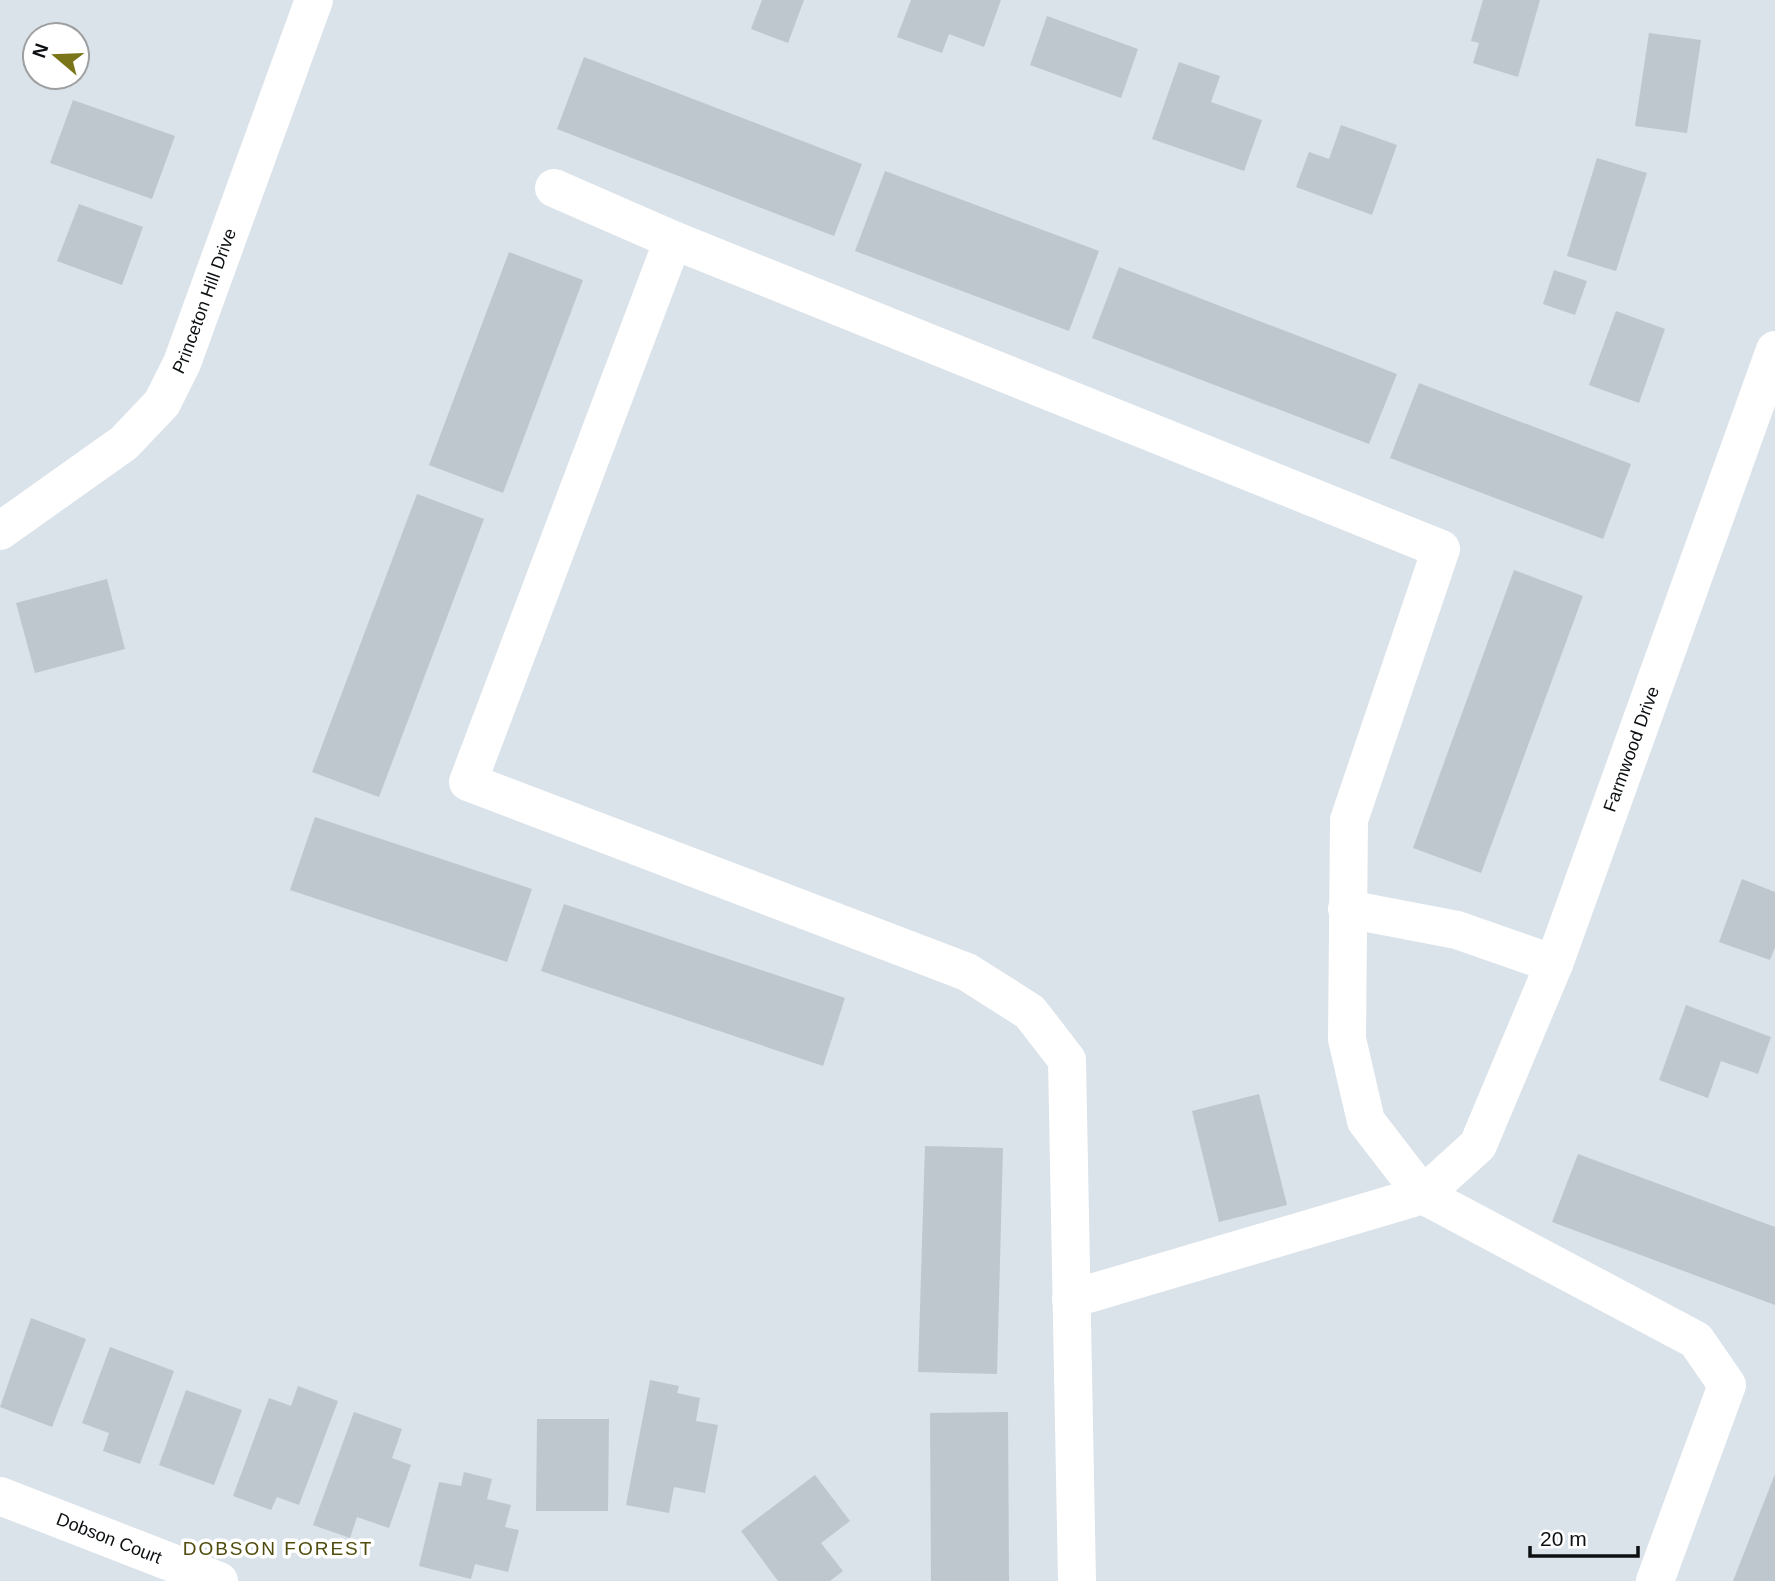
<svg xmlns="http://www.w3.org/2000/svg" width="1775" height="1581" font-family="Arial,sans-serif">
  <style>
    .building { fill: #bec6ce }
    .lines { fill: none; stroke-linecap: round; stroke-linejoin: round }
    .minor { stroke: #fff; stroke-width: 38 }
    .labels { text-anchor: middle; stroke-width: 7; stroke-linejoin: round; paint-order: stroke }
    .street-label { font-size: 18px; fill: #0d1012; stroke: #fff }
    .neighbourhood-label { font-size: 19px; letter-spacing: 2px; fill: #504c0d; stroke: #fff }
  </style>
  <rect width="100%" height="100%" fill="#dae2ea"/>
  <path class="building" d="M762,0H804L788,43L751,29Z
    M911,0H1001L984,47L949,34L942,53L897,37Z
    M1483,0H1540L1518,77L1473,63L1479,43L1471,41Z
    M1047,16L1138,49L1121,98L1030,65Z
    M1649,33L1701,40L1687,133L1635,126Z
    M584,57L862,164L834,236L557,129Z
    M1179,62L1220,76L1211,102L1262,120L1244,171L1152,139Z
    M73,100L175,136L152,199L50,163Z
    M1341,125L1397,145L1372,215L1296,187L1309,152L1329,159Z
    M1597,158L1647,173L1616,271L1567,256Z
    M885,171L1099,251L1069,331L855,251Z
    M79,204L143,227L122,285L57,261Z
    M509,252L583,280L503,493L429,465Z
    M1119,267L1397,374L1369,444L1092,338Z
    M1554,270L1587,281L1575,315L1543,304Z
    M1616,311L1665,329L1639,403L1589,385Z
    M1419,383L1631,464L1603,539L1390,458Z
    M417,494L484,519L379,797L312,772Z
    M1514,570L1583,596L1481,873L1413,848Z
    M107,579L125,649L35,673L16,603Z
    M315,817L532,889L507,962L290,890Z
    M1742,879L1775,892V947L1770,960L1719,942Z
    M564,904L845,998L823,1066L541,971Z
    M1686,1005L1771,1037L1758,1074L1721,1061L1708,1098L1659,1080Z
    M1259,1094L1287,1205L1219,1222L1192,1111Z
    M925,1146L1003,1148L997,1374L918,1372Z
    M1578,1154L1775,1227V1305L1552,1222Z
    M31,1318L86,1339L52,1427L0,1407Z
    M110,1347L174,1371L140,1464L103,1451L109,1433L82,1423Z
    M650,1380L679,1386L677,1393L700,1398L696,1421L718,1425L705,1493L674,1487L669,1513L626,1505Z
    M298,1386L338,1401L299,1505L277,1497L271,1510L233,1496L269,1398L291,1406Z
    M186,1390L242,1410L214,1485L159,1465Z
    M354,1412L402,1429L392,1458L411,1465L389,1528L357,1517L350,1538L313,1525Z
    M1008,1412L1009,1581H931L930,1413Z
    M537,1419H609L608,1511H536Z
    M464,1472L492,1479L487,1499L511,1505L505,1527L519,1530L508,1572L475,1564L471,1579L419,1566L439,1482L461,1486Z
    M1775,1474V1581H1733Z
    M815,1475L850,1521L821,1543L843,1571L830,1581H778L741,1531Z"/>
  <g class="lines">
    <g class="minor">
      <path d="M554,188L673,240"/>
      <path id="s1" d="M0,531L124,443L162,403L182,363L314,0"/>
      <path d="M1347,909L1457,930L1554,964"/>
      <path id="s2" d="M1071,1299L1423,1195L1478,1145L1554,964L1775,350"/>
      <path id="s3" d="M0,1496L219,1581"/>
      <path d="M1077,1581L1067,1060L1030,1012L967,972L468,782L673,240L1441,549L1349,820L1347,1039L1366,1121L1423,1195L1696,1340L1727,1385L1655,1581"/>
    </g>
  </g>
  <g class="labels">
    <g class="street-label">
      <text dy="6" stroke="none"><textPath href="#s1" startOffset="318">Princeton Hill Drive</textPath></text>
      <text dy="6" stroke="none"><textPath href="#s2" startOffset="866">Farmwood Drive</textPath></text>
      <text dy="6" stroke="none"><textPath href="#s3" startOffset="117">Dobson Court</textPath></text>
    </g>
    <g class="neighbourhood-label">
      <text x="278" y="1555">DOBSON FOREST</text>
    </g>
  </g>
  <g transform="translate(56 56) rotate(289)"><circle r="33" fill="#ffffff" stroke="#9e9fa0" stroke-width="2"/>
  <path d="M0-5L12 26L0 18L-12 26Z" fill="#7a7519"/>
  <text y="-10" font-size="19" font-weight="bold" text-anchor="middle" fill="#0d1012">N</text>
  </g>
  <path d="M1530 1546v10h108v-10" fill="none" stroke="#0d1012" stroke-width="3.5"/>
  <text x="1540" y="1546" font-size="21" fill="#0d1012" stroke="#ffffff" stroke-width="5" paint-order="stroke">20 m</text>
</svg>
